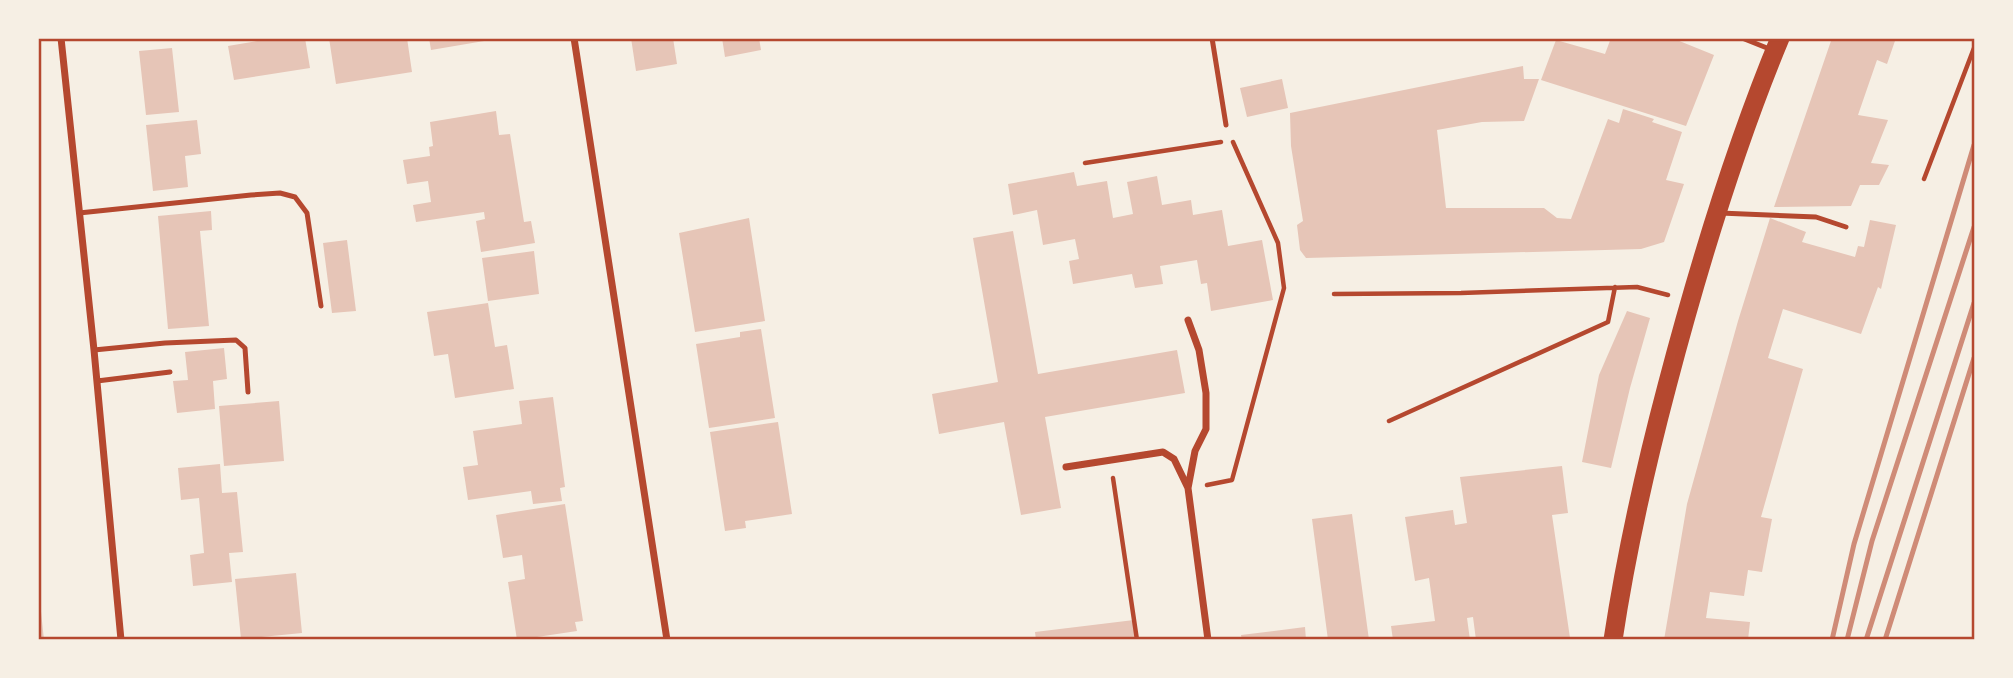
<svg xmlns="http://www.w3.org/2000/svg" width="2013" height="678" font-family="Signika,sans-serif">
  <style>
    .building { fill: #e6c5b7 }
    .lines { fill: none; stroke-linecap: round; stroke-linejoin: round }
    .path { stroke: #b5482f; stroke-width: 4.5 }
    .service { stroke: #b5482f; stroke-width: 5 }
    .minor { stroke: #b5482f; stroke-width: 7 }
    .trunk { stroke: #b5482f; stroke-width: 19 }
    .rail { stroke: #cf8b77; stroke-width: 5 }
    .neatline { fill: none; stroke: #b5482f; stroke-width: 2.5 }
  </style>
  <rect width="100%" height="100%" fill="#f6efe4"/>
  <path class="building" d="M275,38H305L310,68L234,80L228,46Z
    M329,38H407L412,72L336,84Z
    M429,38H490V40L431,50Z
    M631,38H673L677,64L636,71Z
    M722,38H759L761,50L725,57Z
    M1611,38H1672L1714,55L1686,126L1541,80L1556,40L1605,54Z
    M1832,38H1896L1887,64L1877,60L1858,115L1888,120L1871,163L1889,165L1879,185H1860L1851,206L1774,207Z
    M172,48L179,112L146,115L139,51Z
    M1523,66L1524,79H1539L1524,121L1482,122L1437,130L1446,208H1544L1557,218L1571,219L1608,119L1619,123L1623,109L1654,119L1652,122L1682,132L1666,180L1684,184L1664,242L1641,249L1306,258L1300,250L1297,225L1303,221L1291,146L1290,113Z
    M1282,79L1288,108L1247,117L1240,88Z
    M496,111L499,135L510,134L524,222L531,221L535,243L481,252L476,221L485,219L484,212L416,222L413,205L431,202L428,181L407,184L403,160L430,156L429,147L433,146L430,122Z
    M197,120L201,154L185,156L188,187L153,191L146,125Z
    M1074,172L1077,186L1107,181L1113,218L1133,214L1127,182L1157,176L1162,205L1191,200L1193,215L1222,210L1228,246L1262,240L1273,300L1211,311L1207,283L1201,284L1197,260L1160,266L1163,284L1135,288L1132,274L1073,284L1069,261L1079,259L1075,239L1043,245L1037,210L1013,215L1008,184Z
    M211,211L212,230L200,231L209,326L168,329L158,216Z
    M749,218L765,321L695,332L679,233Z
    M1770,218L1806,232L1802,242L1855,257L1858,246L1864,247L1870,220L1896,225L1881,289L1878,287L1861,334L1783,309L1768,358L1803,369L1761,517L1772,519L1762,572L1748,570L1744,596L1710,592L1706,618L1750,622L1748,640H1664L1687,504L1738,321Z
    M1013,231L1038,374L1177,350L1185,393L1045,417L1061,508L1021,515L1004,422L939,434L932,394L998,382L973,238Z
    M347,240L356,311L332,313L323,243Z
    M534,251L539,294L488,301L482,258Z
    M488,303L495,347L507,345L514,389L455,398L448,354L434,356L427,312Z
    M1627,311L1650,318L1630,388L1611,468L1582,462L1599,375Z
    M761,329L775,418L709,428L696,344L740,337V332Z
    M224,348L227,379L213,381L215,409L177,413L173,381L188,380L185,352Z
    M553,397L565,487L560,488L562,501L533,504L531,491L468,500L463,467L478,465L473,431L522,424L519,401Z
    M279,401L284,461L224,466L219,406Z
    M778,422L792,514L745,521L746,528L725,531L710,432Z
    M220,464L222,493L237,492L243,552L229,553L232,582L193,586L190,555L204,553L199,498L181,500L178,468Z
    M1562,466L1568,513L1552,515L1570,638L1476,640L1473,617L1467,618L1470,640H1393L1391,626L1435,621L1429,578L1415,581L1405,517L1453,510L1455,525L1467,523L1460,477Z
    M565,504L583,621L575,622L577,631L517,640L508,582L525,579L522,555L503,558L496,515Z
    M1352,514L1369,640H1328L1312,519Z
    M296,573L302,633L241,639L235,579Z
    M38,602H40L44,640H38Z
    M1134,620L1136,640H1036L1035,632Z
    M1305,627L1306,640H1242L1241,635Z"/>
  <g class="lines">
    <path class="path" d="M1085,163L1221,142
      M1924,179L1974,48
      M1334,294L1461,293L1637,287L1668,295
      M1389,421L1608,322L1615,287
      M1113,478L1137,640
      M1207,485L1232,480L1284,288L1278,243L1233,142"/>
    <path class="service" d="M1212,38L1226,125
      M1742,38L1772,50
      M79,213L251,195L280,193L295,197L307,213L321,306
      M1720,213L1816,217L1846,227
      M94,350L165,343L236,340L245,348L248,392
      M97,381L170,372"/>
    <path class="minor" d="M61,38L94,350L121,640
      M574,38L667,640
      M1188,320L1199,350L1206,393V429L1195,451L1188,488
      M1066,467L1163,452L1174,459L1188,488L1208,640"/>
    <path class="trunk" d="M1613,640C1626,554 1645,469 1667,386C1698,268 1733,151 1780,38"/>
    <path class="rail" d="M1832,640L1854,544L1974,145
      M1847,640L1872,541L1974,227
      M1866,640L1974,303
      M1885,640L1974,358"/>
  </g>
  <rect width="2013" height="678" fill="none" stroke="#f6efe4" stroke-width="80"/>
  <rect x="40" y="40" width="1933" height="598" class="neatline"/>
</svg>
